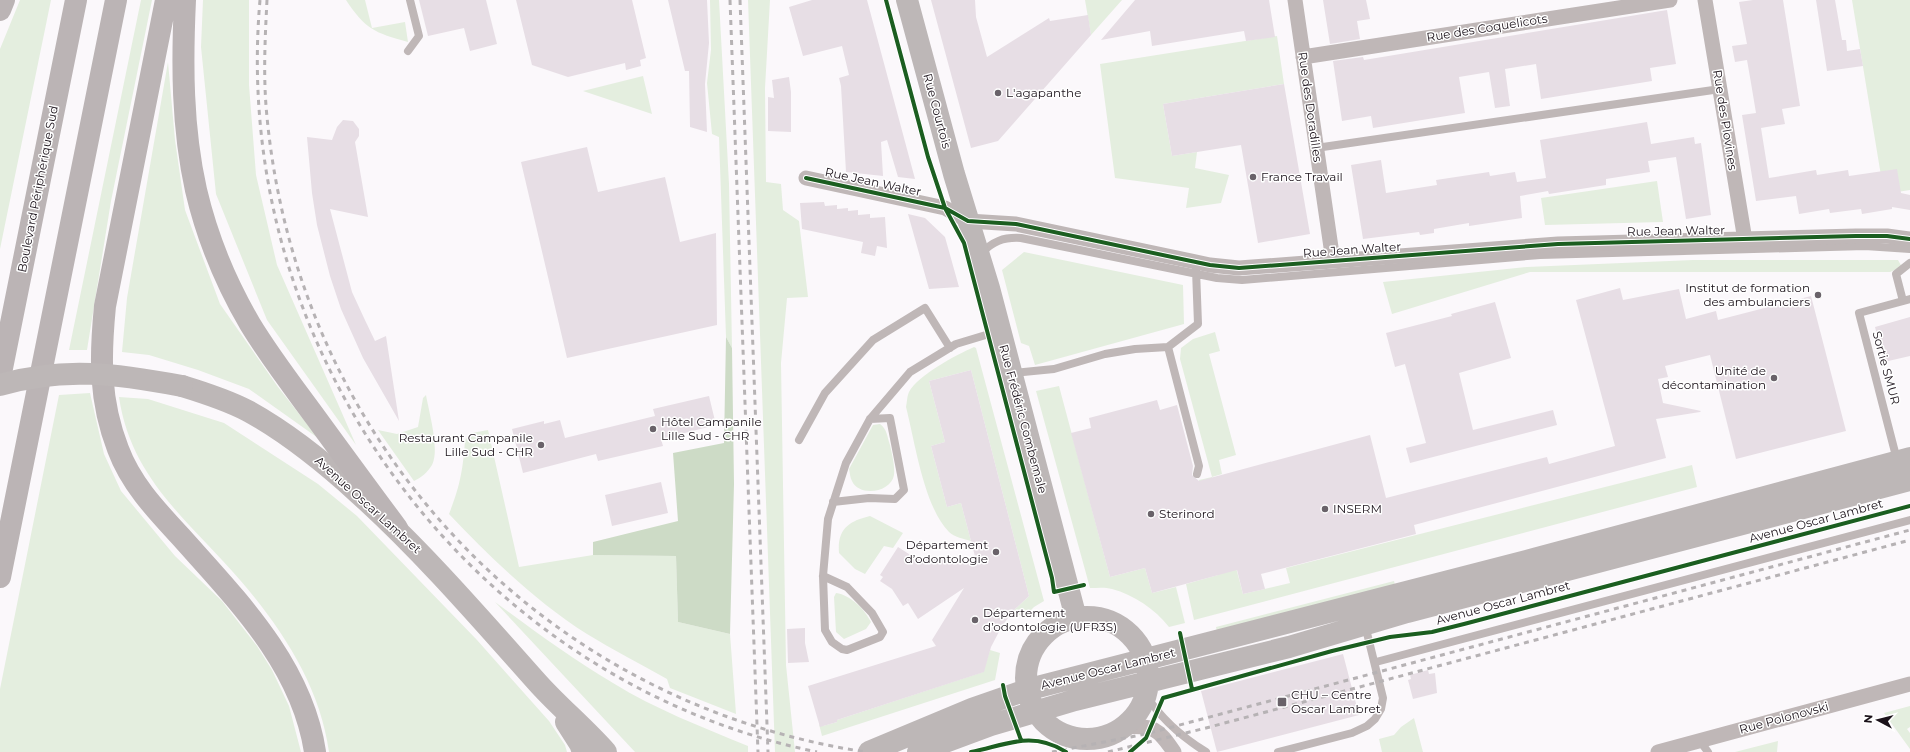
<svg xmlns="http://www.w3.org/2000/svg" width="1910" height="752" font-family="Montserrat,sans-serif">
  <style>
    .green { fill: #e4eedf }
    .forest { fill: #cddbc6 }
    .building { fill: #e7dee5 }
    .lines { fill: none; stroke-linecap: round; stroke-linejoin: round }
    .lane { stroke: #bfb7b7; stroke-width: 8 }
    .street { stroke: #bfb7b7; stroke-width: 15 }
    .secondary { stroke: #bdb7b7; stroke-width: 22 }
    .highway { stroke: #bbb4b5; stroke-width: 22 }
    .rail { stroke: #b6b2b4; stroke-width: 3; stroke-dasharray: 5 5; stroke-linecap: butt }
    .secondary-bridge { stroke: #bdb7b7; stroke-width: 22 }
    .cycleway-casing { stroke: #fff; stroke-width: 6 }
    .cycleway { stroke: #1b5e20; stroke-width: 4 }
    .poi-dot { fill: #696269; stroke: #fff; stroke-width: 1.5 }
    .labels { text-anchor: middle; stroke-width: 3; stroke-linejoin: round; paint-order: stroke }
    .street-label { font-size: 12px; fill: #1b121a; stroke: #fff }
    .poi-label { font-size: 12px; fill: #1b121a; stroke: #fff; text-anchor: start }
  </style>
  <rect width="100%" height="100%" fill="#fbf8fb"/>
  <path class="green" d="M20,0H51L0,249V49Z
    M141,0H152L111,201L87,350H69Z
    M203,0H249V85L256,175L277,265L356,445L267,320L216,194L201,47Z
    M346,0H365L372,28L405,22L408,42C375,33 365,29 346,0Z
    M710,0H719L729,184L732,348L726,337L719,137L712,134L707,83L711,50Z
    M748,0H770L765,88L766,182L781,184L783,210L799,221L808,297L787,298L781,363L786,665L795,752H775Z
    M1085,0H1122L1091,35Z
    M1852,0H1910V190L1884,194Z
    M1277,36L1284,84L1163,104L1172,156L1197,152L1195,168L1229,175L1221,203L1186,208L1189,188L1115,178L1100,64Z
    M168,62L175,140L185,210L220,304L278,387L318,438L249,389L198,370L149,355L122,352L127,298Z
    M643,76L652,114L583,91Z
    M1657,181L1663,222L1545,225L1541,198Z
    M1024,252L1183,285L1184,324L1035,365L1029,346L1021,343L1002,270Z
    M1693,260H1898L1902,267L1890,272H1530L1392,314L1383,282L1527,267Z
    M1215,332L1220,351L1209,354L1236,455L1219,460L1222,474L1212,477L1243,594L1290,583L1286,568L1692,465L1697,487L1194,620L1186,584L1218,575L1217,549L1199,480L1212,477L1180,359L1181,348L1193,339Z
    M974,347L976,348L1044,601L1034,607L1023,618L1014,610L1029,596L971,370L929,381L945,442L931,446L947,507L961,503L971,541C964,539 954,537 949,532C924,507 915,442 906,407C907,403 907,396 909,392C918,375 956,355 974,347Z
    M1059,386L1110,577L1145,568L1152,593L1176,587L1185,623L1169,627C1155,609 1134,595 1112,589C1105,587 1097,588 1090,588L1036,391Z
    M90,393L104,454L121,491L175,556L222,601L257,646L272,670L289,706L301,752H0V689L59,395Z
    M426,395C429,412 440,450 432,465C427,473 422,477 414,481L378,430L397,434L418,427L423,398Z
    M119,397L148,399L224,423L318,484L357,516L477,640L549,721L565,745L567,752H329C320,686 282,629 240,580C189,521 131,479 119,397Z
    M880,424C887,429 887,436 890,445C892,455 895,465 894,475C891,493 859,497 852,481C850,478 850,473 849,469L873,425Z
    M488,430L519,567L593,555L676,556L678,622L730,634L736,714L670,688L667,679C641,664 613,650 587,634C535,601 491,558 449,514C460,486 463,470 465,440L472,433Z
    M870,516L903,533L893,548L884,546L865,574L855,569L839,553C837,529 849,521 870,516Z
    M1394,581L1395,585L1217,632L1216,627Z
    M836,593C851,595 865,610 871,622L866,629L844,639L836,632L834,597Z
    M495,602C533,630 572,659 613,683C655,709 702,727 748,746V752H635Z
    M990,650L1000,653L995,680L822,736L819,724L823,726L837,722V720L983,672Z
    M1910,706V727L1907,729L1910,733V749L1884,713Z
    M1414,718L1423,752H1382L1379,739L1394,735L1401,727Z
    M1778,741L1777,752H1735Z"/>
  <path class="forest" d="M726,337L732,348L734,484L730,634L678,622L676,556L593,555V542L678,521L673,453L724,443Z"/>
  <path class="building" d="M419,0H486L497,44L470,51L464,28L428,36Z
    M516,0H632L646,58L640,60L641,66L626,70L625,63L568,77L532,65Z
    M668,0H707L709,43L705,84L707,132L690,127L689,71H685Z
    M812,0H867L915,179L898,177L887,140L881,142L883,176L846,172L841,86L839,78L849,75L842,46L803,56L789,7Z
    M931,0H975L976,17L987,57L1049,18L1050,21L1088,15L1091,35L998,141L971,148Z
    M1135,0H1269L1275,37L1246,41L1244,31L1152,46L1150,31L1101,40Z
    M1323,0H1366L1370,19L1357,21L1360,39L1330,44Z
    M1753,0H1783L1800,106L1782,109L1785,124L1761,128L1769,178L1816,170L1817,175L1848,170L1849,176L1897,169L1901,193L1910,195V210L1892,207V209L1862,214L1861,209L1830,213L1829,209L1799,214L1796,196L1756,201L1742,115L1756,113L1751,83L1747,60L1735,62L1732,46L1747,44L1739,2Z
    M1816,0H1835L1842,40H1846L1847,51L1860,49L1863,66L1827,71Z
    M1667,10L1676,64L1650,68L1652,81L1541,99L1536,64L1505,69L1510,106L1495,108L1489,72L1459,77L1465,113L1373,128L1371,116L1342,121L1333,61L1363,57L1364,60Z
    M789,77L791,92V132L768,131V97L774,98L772,80Z
    M1284,84L1310,234L1258,243L1241,145L1172,156L1163,104Z
    M343,120L353,121L359,129V136L355,142L368,217L330,209L352,292L364,318L375,341L386,336L399,421L363,358L341,309L330,276L317,225L312,193L307,137L332,140L337,127Z
    M1647,122L1651,144L1694,137L1695,144L1701,143L1711,215L1686,219L1676,157L1648,161L1650,172L1606,179V185L1549,194L1548,191L1520,196L1522,218L1469,226V223L1434,229V233L1420,235L1419,232L1363,239L1351,165L1381,160L1386,193L1437,185L1436,180L1489,172L1490,176L1515,172L1517,182L1546,178L1540,140Z
    M587,147L598,192L665,177L680,242L716,233L717,325L567,358L521,162Z
    M824,202L825,206L837,205V209L848,208V211L858,210V215L870,214V218L885,217L887,248L877,246L875,256L861,253L863,242L802,229L800,203Z
    M908,214L925,218L945,237L959,287L929,289Z
    M1620,288L1623,300L1679,289L1686,319L1716,311L1718,320L1811,296L1846,431L1736,459L1710,355L1665,366L1668,377L1658,379L1663,403L1701,411L1700,412L1656,419L1666,458L1414,525L1416,534L1261,574L1265,589L1243,594L1237,570L1152,593L1145,568L1110,577L1071,433L1091,428L1089,418L1157,400L1160,410L1177,405L1193,466L1192,475L1199,481L1370,435L1386,498L1547,457L1549,464L1615,446L1576,300Z
    M1495,302L1511,358L1459,373L1473,430L1553,410L1557,425L1410,463L1406,448L1426,443L1405,364L1395,367L1386,333L1452,316L1451,314Z
    M1910,317V356L1884,362L1875,327Z
    M971,370L1029,596L1014,610L1002,626L991,647L984,672L837,720V722L820,727L808,686L936,646L932,640L964,588L918,619L908,603L903,606L892,589L880,581L883,577L880,575L898,547L912,556L977,564L961,503L947,507L931,446L945,442L929,381Z
    M709,396L716,425L661,439L663,446L598,461L596,454L523,473L512,429L544,421V424L560,420L565,438L655,416L653,409Z
    M661,482L668,513L612,526L605,495Z
    M805,628V643L809,662L788,663L787,629Z
    M1343,654L1359,715L1217,752L1201,691Z
    M1428,670L1429,674L1435,673L1437,693L1413,699L1408,680L1411,679L1410,675Z"/>
  <g class="lines">
    <path class="lane" d="M408,51L419,36L410,0
      M1316,148L1720,89
      M980,255C992,241 1004,237 1021,238L1217,278L1242,280L1540,255L1865,246L1910,249
      M1903,301L1896,274L1910,263
      M1168,347L1198,324L1196,270
      M1013,373L1054,369L1105,354L1135,349L1168,347L1199,466L1197,474
      M799,440L825,393L873,340L925,308L950,348
      M1897,460L1859,313L1910,299
      M833,502L869,498L895,499L904,490L890,418L870,419
      M823,576L847,587L872,613L883,632L880,637L847,650L842,649L832,642L825,630L823,576L828,519L846,463L870,419L910,372L956,344L999,331
      M1376,662L1910,520
      M1146,695C1161,719 1182,737 1206,752
      M1700,741L1708,752
      M1278,752L1352,733L1367,726L1375,719L1381,709L1383,698L1365,625"/>
    <path class="street" d="M1295,0L1333,261
      M1705,0L1745,240
      M1303,57L1670,0
      M806,178L945,208L968,221L1016,224L1210,265L1239,268L1558,244L1856,236H1887L1910,239
      M1124,727C1153,725 1158,728 1174,752
      M1658,752L1910,684"/>
    <path class="secondary" d="M907,0L954,174L989,288L1076,618
      M182,386C205,393 227,400 248,411C288,433 325,463 359,494C423,552 479,617 536,681C558,706 584,727 606,752
      M1026 678a61 61 0 1 1 122 0a61 61 0 1 1-122 0Z
      M566,722L580,744L583,752
      M869,752L972,709L1026,690L1534,559L1910,458
      M918,752L991,725L1075,700L1289,647L1407,612L1910,480"/>
    <path class="highway" d="M166,0L105,306C100,357 99,400 118,449C131,484 156,510 181,537C237,600 302,665 315,752
      M185,0C182,64 182,127 196,190C207,237 226,283 250,324C270,357 294,388 316,418C343,455 370,492 397,528
      M0,10L4,0
      M0,378L76,0
      M0,577L116,0"/>
    <path class="rail" d="M260,0C229,351 471,680 817,752
      M267,0C265,39 263,78 267,117C298,443 541,703 866,752
      M730,0L758,752
      M740,0L768,752
      M1052,752L1146,734L1910,530
      M1108,752L1206,728L1910,540"/>
    <path class="secondary-bridge" d="M0,385C64,366 118,374 182,386"/>
    <defs>
      <path id="cycleway" d="M886,0L928,157L945,208L964,243L1052,578L1054,592L1084,585
        M806,178L945,208L968,221L1016,224L1210,265L1239,268L1558,244L1856,236H1887L1910,239
        M1180,633L1192,689
        M1003,685L1005,696L1021,740
        M971,752C1006,745 1032,730 1066,752
        M1130,752L1146,738L1163,698L1332,651L1390,637L1432,632L1464,624L1910,506"/>
    </defs>
    <use href="#cycleway" class="cycleway-casing"/>
    <use href="#cycleway" class="cycleway"/>
  </g>
  <g class="poi-dot">
    <circle cx="998" cy="93" r="4"/>
    <circle cx="1253" cy="177" r="4"/>
    <circle cx="1818" cy="295" r="4"/>
    <circle cx="1774" cy="378" r="4"/>
    <circle cx="653" cy="429" r="4"/>
    <circle cx="541" cy="445" r="4"/>
    <circle cx="1325" cy="509" r="4"/>
    <circle cx="1151" cy="514" r="4"/>
    <circle cx="996" cy="552" r="4"/>
    <circle cx="975" cy="620" r="4"/>
    <rect x="1277" y="697" width="10" height="10" rx="2"/>
  </g>
  <g class="labels">
    <g class="street-label">
      <text transform="translate(1487 28) rotate(-9)" y="4">Rue des Coquelicots</text>
      <text transform="translate(1310 107) rotate(82)" y="4">Rue des Doradilles</text>
      <text transform="translate(937 111) rotate(75)" y="4">Rue Courtois</text>
      <text transform="translate(1725 120) rotate(81)" y="4">Rue des Plovines</text>
      <text transform="translate(873 182) rotate(12)" y="4">Rue Jean Walter</text>
      <text transform="translate(38 189) rotate(-79)" y="4">Boulevard Périphérique Sud</text>
      <text transform="translate(1676 231) rotate(-1)" y="4">Rue Jean Walter</text>
      <text transform="translate(1352 250) rotate(-4)" y="4">Rue Jean Walter</text>
      <text transform="translate(1886 368) rotate(75)" y="4">Sortie SMUR</text>
      <text transform="translate(1023 419) rotate(75)" y="4">Rue Frédéric Combemale</text>
      <text transform="translate(368 505) rotate(42)" y="4">Avenue Oscar Lambret</text>
      <text transform="translate(1816 521) rotate(-15)" y="4">Avenue Oscar Lambret</text>
      <text transform="translate(1503 603) rotate(-15)" y="4">Avenue Oscar Lambret</text>
      <text transform="translate(1108 669) rotate(-14)" y="4">Avenue Oscar Lambret</text>
      <text transform="translate(1784 718) rotate(-15)" y="4">Rue Polonovski</text>
    </g>
    <g class="poi-label">
      <text x="1006" y="97">L'agapanthe</text>
      <text x="1261" y="181">France Travail</text>
      <text x="1810" y="292" text-anchor="end">Institut de formation<tspan x="1810" dy="14">des ambulanciers</tspan></text>
      <text x="1766" y="375" text-anchor="end">Unité de<tspan x="1766" dy="14">décontamination</tspan></text>
      <text x="661" y="426">Hôtel Campanile<tspan x="661" dy="14">Lille Sud - CHR</tspan></text>
      <text x="533" y="442" text-anchor="end">Restaurant Campanile<tspan x="533" dy="14">Lille Sud - CHR</tspan></text>
      <text x="1333" y="513">INSERM</text>
      <text x="1159" y="518">Sterinord</text>
      <text x="988" y="549" text-anchor="end">Département<tspan x="988" dy="14">d’odontologie</tspan></text>
      <text x="983" y="617">Département<tspan x="983" dy="14">d’odontologie (UFR3S)</tspan></text>
      <text x="1291" y="699">CHU – Centre<tspan x="1291" dy="14">Oscar Lambret</tspan></text>
    </g>
  </g>
  <g transform="translate(1878 720) rotate(277)" stroke="#ffffff" stroke-width="3" paint-order="stroke">
  <path d="M0-3L7 15L0 10L-7 15Z" fill="#1b121a"/>
  <text y="-6" font-size="11" font-weight="bold" text-anchor="middle" fill="#1b121a">N</text>
  </g>
</svg>
